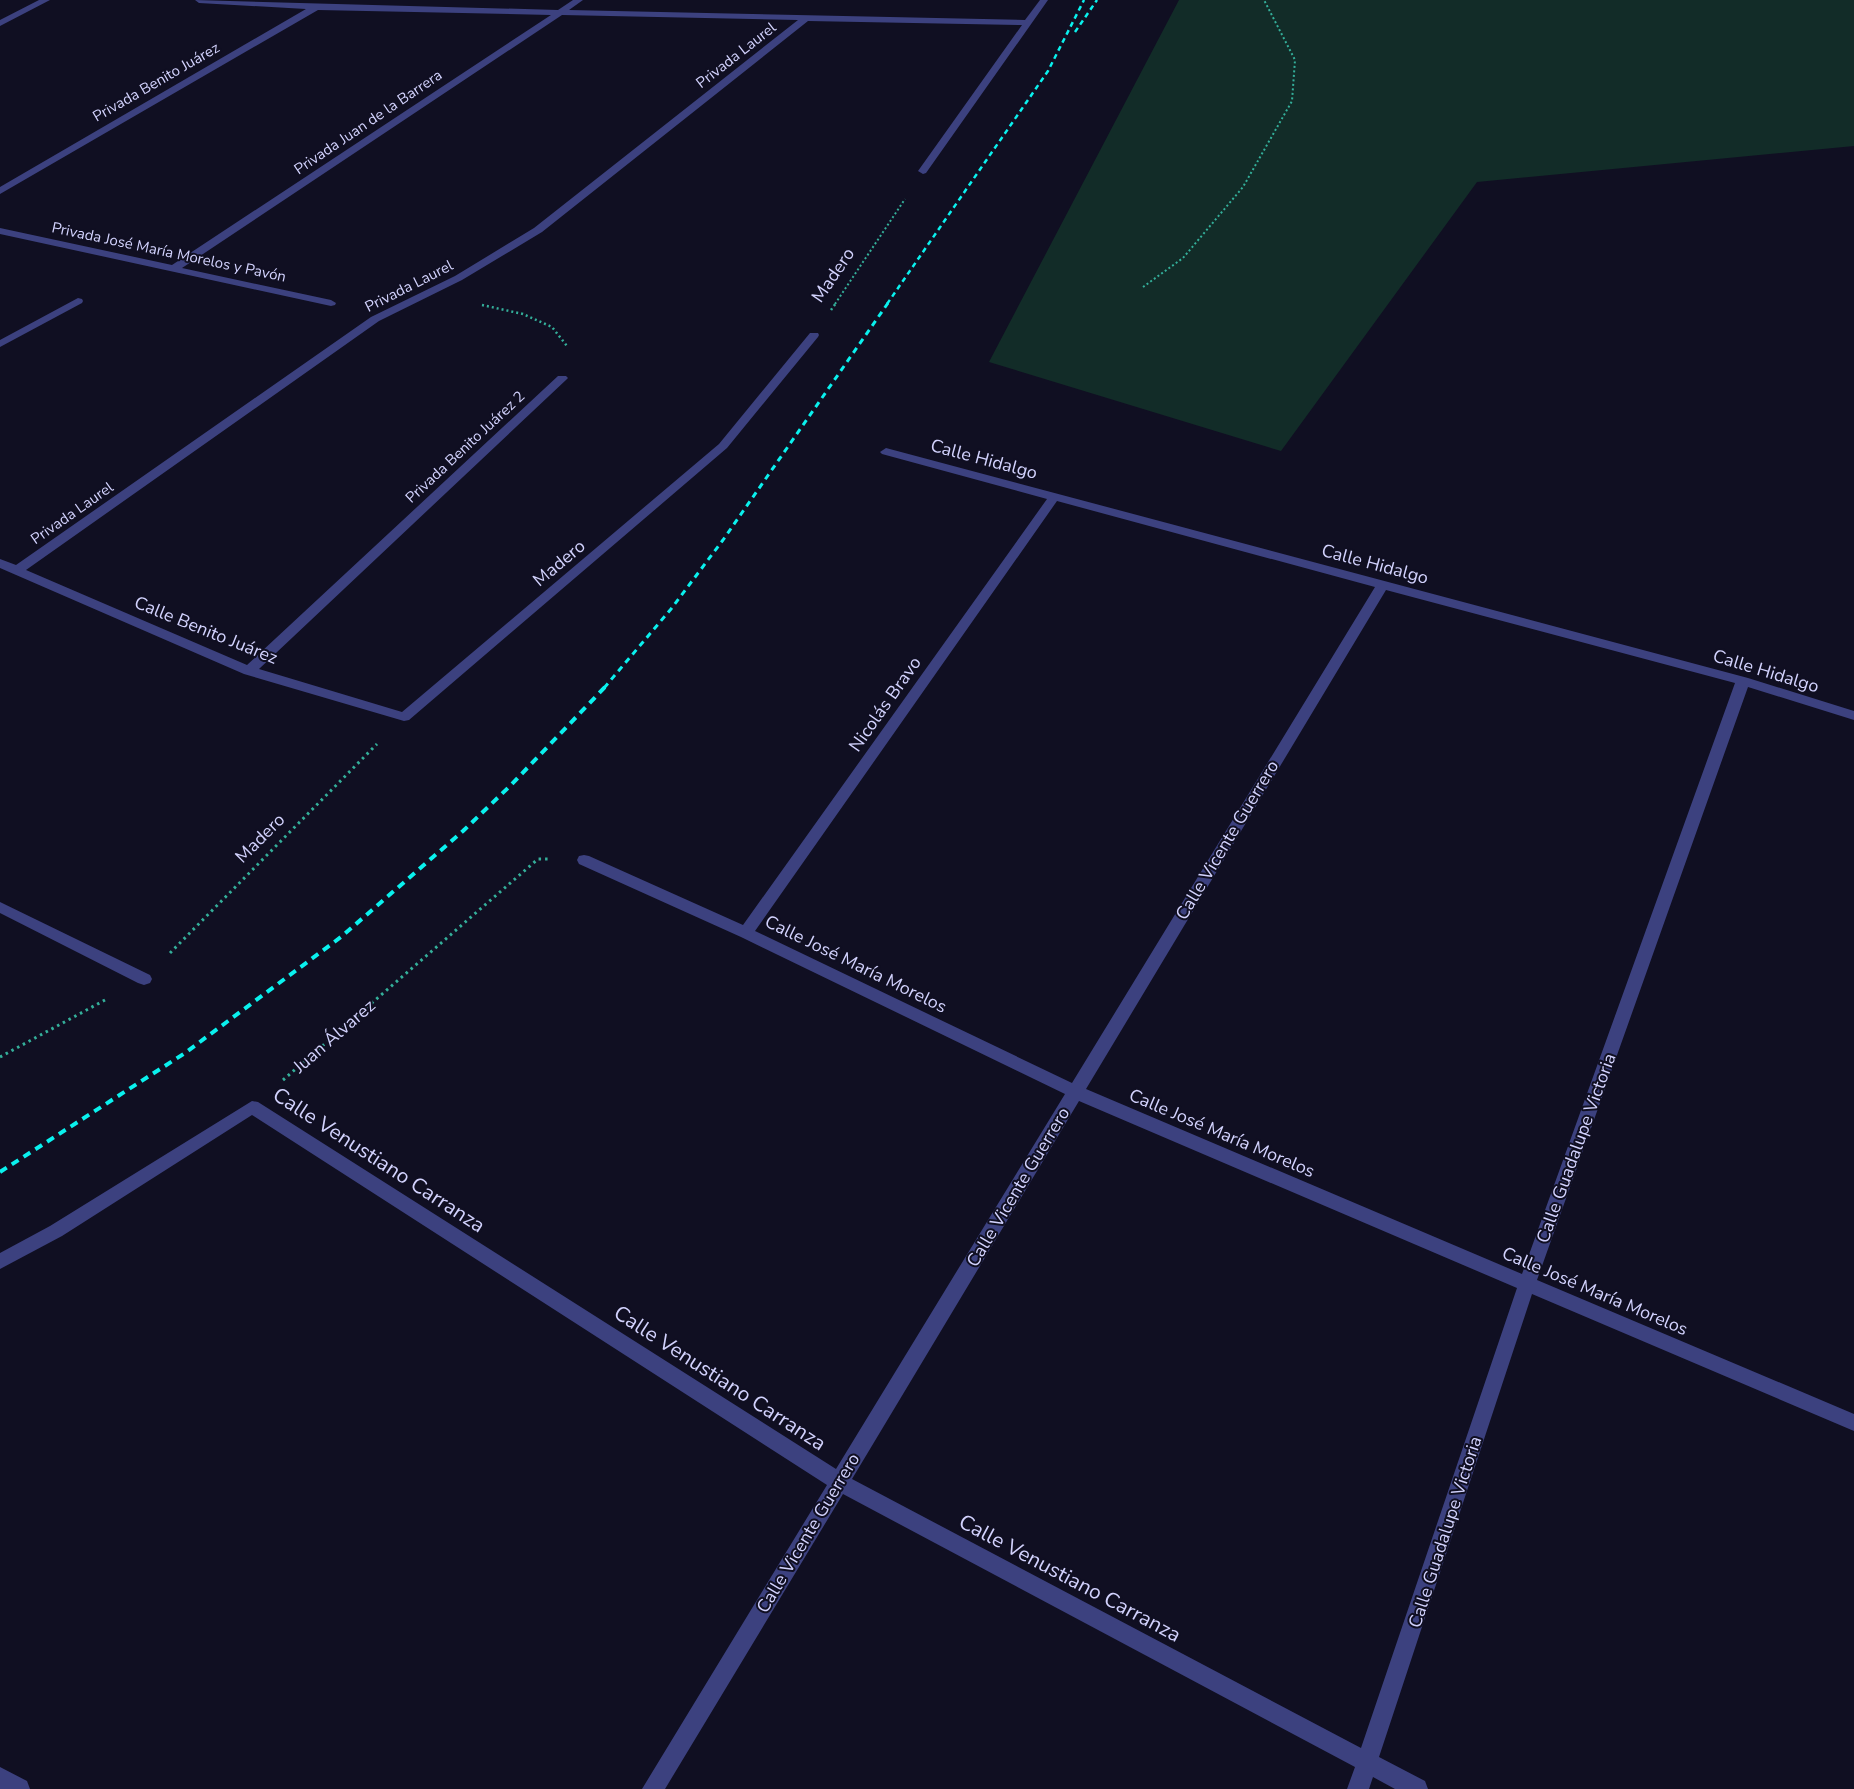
<svg xmlns="http://www.w3.org/2000/svg" width="1854" height="1789" font-family="'Nunito Sans',sans-serif">
  <style>
    .green { fill: #122c28 }
    .lines { fill: none; stroke-linecap: round; stroke-linejoin: round }
    .path-far2 { stroke: #34af9a; stroke-width: 2; stroke-dasharray: 2 2.5; stroke-linecap: butt }
    .path-far1 { stroke: #34af9a; stroke-width: 2.5; stroke-dasharray: 2 3; stroke-linecap: butt }
    .path { stroke: #34af9a; stroke-width: 3; stroke-dasharray: 2.5 4; stroke-linecap: butt }
    .minor { fill: #3c417f; fill-rule: evenodd }
    .rail-far2 { stroke: #0af1ee; stroke-width: 2.5; stroke-dasharray: 5 4; stroke-linecap: butt }
    .rail-far1 { stroke: #0af1ee; stroke-width: 3; stroke-dasharray: 6 5; stroke-linecap: butt }
    .rail { stroke: #0af1ee; stroke-width: 4; stroke-dasharray: 8 6; stroke-linecap: butt }
    .labels { text-anchor: middle; stroke-width: 4; stroke-linejoin: round; paint-order: stroke }
    .far-street-label { font-size: 15px; fill: #d2d2fd; stroke: #100f22 }
    .street-label { font-size: 18px; fill: #d2d2fd; stroke: #100f22 }
    .near-street-label { font-size: 21px; fill: #d2d2fd; stroke: #100f22 }
  </style>
  <rect width="100%" height="100%" fill="#100f22"/>
  <path class="green" d="M1179,0H1854V146L1477,182L1281,451L989,362Z"/>
  <g class="lines">
    <path class="path-far2" d="M1143,287L1183,258L1243,187L1292,101L1295,60L1264,0
      M835,304L905,199"/>
    <path class="path-far1" d="M482,305L523,314L552,327L567,346
      M831,310L836,303"/>
    <path class="path" d="M170,953L377,744
      M0,1057L105,1000
      M283,1080L538,859H551"/>
    <path class="minor" d="M39,0H50L0,26V20Z
      M195,0L558,10L573,0H583L569,10L1025,20L1040,0H1048L926,173L923,174L918,171L1022,25L808,21L542,232L462,280L379,321L26,570L247,665L558,376H566L568,378L566,380L259,669L402,712L719,444L810,333H818L819,335L818,337L727,448L409,720L404,721L244,674L0,568V559L16,565L371,317L455,276L534,228L798,20L562,15L182,268L331,300L336,303L335,305L331,306L0,234V228L172,265L551,15L318,10L0,194V187L306,9L199,3Z
      M78,298L82,299L83,301L82,303L0,347V340Z
      M886,448L1748,678L1854,711V720L1748,687L1537,1280L1854,1414V1431L1532,1294L1379,1757L1425,1781L1428,1789H1395L1373,1777L1369,1789H1347L1355,1767L843,1494L665,1789H642L827,1485L252,1115L62,1236L0,1269V1253L50,1226L252,1101L258,1102L836,1469L1065,1094L741,937L579,864L577,860L579,856L584,855L589,856L743,925L1047,499L882,454L880,452ZM1057,501L1375,587L1072,1083L755,931ZM1386,590L1735,683L1522,1274L1086,1089ZM1079,1101L1517,1288L1361,1748L852,1479Z
      M0,902L150,975L152,979L150,983L144,985L138,983L0,913Z
      M0,1767L27,1781L30,1789H0Z"/>
    <path class="rail-far2" d="M1075,32L1097,0
      M887,304L1048,71L1084,0"/>
    <path class="rail-far1" d="M604,688L671,609L723,540L888,303"/>
    <path class="rail" d="M0,1172L185,1053L341,937L463,831L510,786L606,686"/>
  </g>
  <g class="labels">
    <g class="far-street-label">
      <text transform="translate(736 55) rotate(-38)" y="5">Privada Laurel</text>
      <text transform="translate(156 82) rotate(-30)" y="5">Privada Benito Juárez</text>
      <text transform="translate(368 122) rotate(-34)" y="5">Privada Juan de la Barrera</text>
      <text transform="translate(169 252) rotate(12)" y="5">Privada José María Morelos y Pavón</text>
      <text transform="translate(409 286) rotate(-27)" y="5">Privada Laurel</text>
      <text transform="translate(465 447) rotate(-43)" y="5">Privada Benito Juárez 2</text>
      <text transform="translate(72 513) rotate(-35)" y="5">Privada Laurel</text>
    </g>
    <g class="street-label">
      <text transform="translate(833 275) rotate(-56)" y="6">Madero</text>
      <text transform="translate(984 459) rotate(15)" y="6">Calle Hidalgo</text>
      <text transform="translate(559 563) rotate(-40)" y="6">Madero</text>
      <text transform="translate(1375 564) rotate(15)" y="6">Calle Hidalgo</text>
      <text transform="translate(206 630) rotate(22)" y="6">Calle Benito Juárez</text>
      <text transform="translate(1766 671) rotate(17)" y="6">Calle Hidalgo</text>
      <text transform="translate(885 704) rotate(-55)" y="6">Nicolás Bravo</text>
      <text transform="translate(260 838) rotate(-45)" y="6">Madero</text>
      <text transform="translate(1227 840) rotate(-59)" y="6">Calle Vicente Guerrero</text>
      <text transform="translate(856 964) rotate(26)" y="6">Calle José María Morelos</text>
      <text transform="translate(334 1036) rotate(-41)" y="6">Juan Álvarez</text>
      <text transform="translate(1222 1133) rotate(23)" y="6">Calle José María Morelos</text>
      <text transform="translate(1576 1148) rotate(-70)" y="6">Calle Guadalupe Victoria</text>
      <text transform="translate(1018 1187) rotate(-59)" y="6">Calle Vicente Guerrero</text>
      <text transform="translate(1595 1291) rotate(23)" y="6">Calle José María Morelos</text>
      <text transform="translate(1445 1532) rotate(-72)" y="6">Calle Guadalupe Victoria</text>
      <text transform="translate(808 1533) rotate(-59)" y="6">Calle Vicente Guerrero</text>
    </g>
    <g class="near-street-label">
      <text transform="translate(379 1160) rotate(33)" y="7">Calle Venustiano Carranza</text>
      <text transform="translate(720 1378) rotate(33)" y="7">Calle Venustiano Carranza</text>
      <text transform="translate(1070 1578) rotate(28)" y="7">Calle Venustiano Carranza</text>
    </g>
  </g>
</svg>
